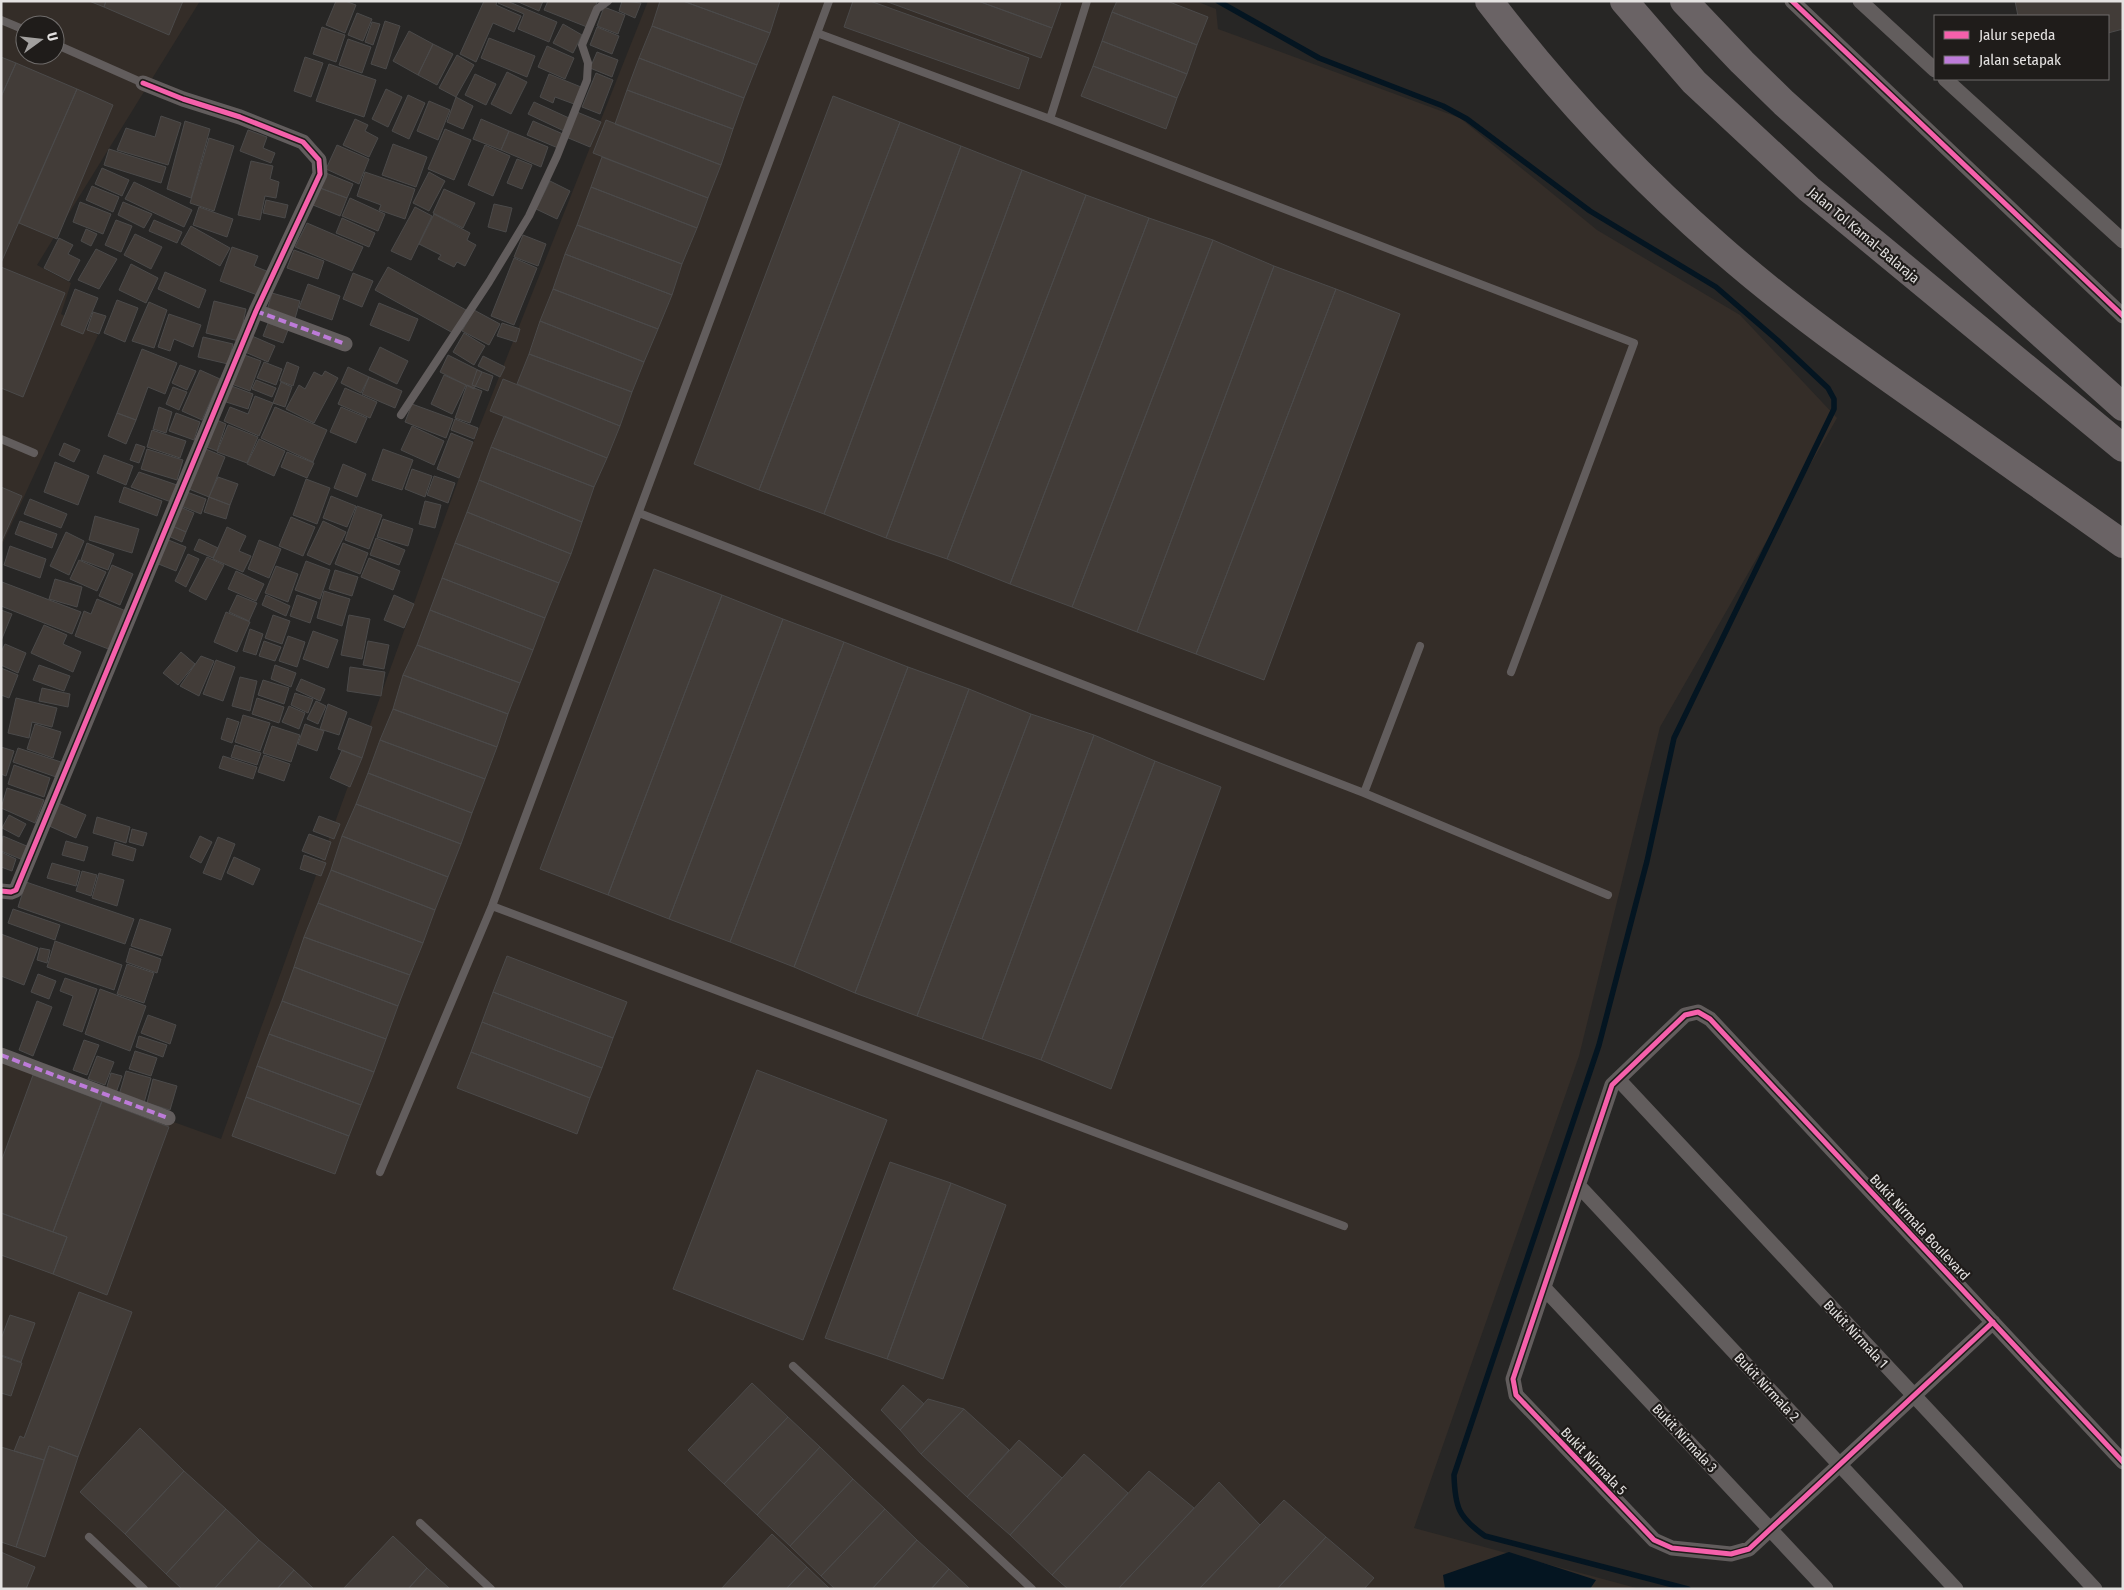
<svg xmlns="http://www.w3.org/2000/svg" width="2124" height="1590" font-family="'Fira Sans Condensed',sans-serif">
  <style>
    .built { fill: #342d28; fill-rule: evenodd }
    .water { fill: #041521 }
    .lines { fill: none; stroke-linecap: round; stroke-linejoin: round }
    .stream { stroke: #041521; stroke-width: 5.5 }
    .building { fill: #423c38; stroke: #4b4a4a }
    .service { stroke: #625d5d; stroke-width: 8 }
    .minor { stroke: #625d5d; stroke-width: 15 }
    .motorway { stroke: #6a6365; stroke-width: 28 }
    .quiet { stroke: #bd7bd9; stroke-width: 4; stroke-dasharray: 8 4; stroke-linecap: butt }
    .cycleway-casing { stroke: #1f1c1a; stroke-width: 8 }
    .cycleway { stroke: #f560ab; stroke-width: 5 }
    .labels { text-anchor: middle; stroke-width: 4.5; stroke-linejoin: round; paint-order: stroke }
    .street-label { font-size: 14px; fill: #e4e2e1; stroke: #1f1c1a }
  </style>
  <rect width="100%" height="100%" fill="#272625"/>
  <path class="built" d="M1,1H200L37,265L71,283L61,314L98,335L1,547ZM25,25H55V55H25Z
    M648,1H1196L1216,9L1218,29L1460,118L1597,230L1740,315L1837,418L1660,727L1579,1056L1414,1528L1640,1589H1V1060L221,1139L459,478Z"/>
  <path class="water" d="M1509,1552L1596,1580L1590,1589H1445L1443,1575Z"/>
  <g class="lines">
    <path class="stream" d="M1218,1L1319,58L1443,106L1467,119L1590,211L1716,287L1776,339L1828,388L1834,399V409L1674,738L1647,861L1599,1045L1454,1475C1455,1507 1458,1517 1485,1536L1688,1589"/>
  </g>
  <path class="building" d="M89,1H106L104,7Z
    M106,1H183L169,35L104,7Z
    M336,1H345L356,5L345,33L326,25Z
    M484,1H497L496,5L521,16L514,32L493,23L476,62L460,54Z
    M499,1H507L557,22L549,42L518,29L524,14L498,3Z
    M516,1H543L539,11Z
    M548,1H596L597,2L587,27L544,10Z
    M622,1L641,3L635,18L619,11Z
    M660,1H683L770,33L757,65L652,26Z
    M683,1H780L770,33Z
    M853,1H870L1029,58L1019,89L844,27Z
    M885,1H978L1052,28L1041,58Z
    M978,1H1055L1061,3L1052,28Z
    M1117,1H1167L1208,17L1197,45L1112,12Z
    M2015,1H2123V29L2108,33V16H2018Z
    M604,7L625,15L618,34L597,26Z
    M1112,12L1197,45L1187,74L1102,41Z
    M357,13L372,19L363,41L348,35Z
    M385,21L400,26L386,69L371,64Z
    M372,22L380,24L373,45L365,42Z
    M563,24L582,35L573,53L553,43Z
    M652,26L757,65L744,98L639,58Z
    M322,27L345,35L336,62L313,54Z
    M597,27L619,36L612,54L590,45Z
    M409,31L433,44L418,75L393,61Z
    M489,38L535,56L527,77L481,58Z
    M348,39L371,47L362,73L339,65Z
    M1102,41L1187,74L1177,98L1093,66Z
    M433,44L453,54L437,85L418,75Z
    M547,46L574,58L565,79L538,67Z
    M597,52L618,60L612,77L590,68Z
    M457,55L474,65L456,97L439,88Z
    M1,57L16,63L1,97Z
    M305,57L323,63L311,97L294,91Z
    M639,58L744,98L733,129L627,90Z
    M16,63L77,89L1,263V97Z
    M329,64L376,80L364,117L316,101Z
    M1093,66L1177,98L1166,129L1081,96Z
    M507,72L527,82L511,114L491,104Z
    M596,73L613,80L600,114L582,107Z
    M475,74L496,84L486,105L465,95Z
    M549,74L581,87L574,104L555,97L553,103L540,97Z
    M77,89L113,105L57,239L19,223Z
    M386,89L402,97L388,127L372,119Z
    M627,90L733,129L721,165L615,124Z
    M408,95L425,103L409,139L392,131Z
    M833,96L900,122L759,490L694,464Z
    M456,97L473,106L463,129L447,122Z
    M429,101L450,110L438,140L417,131Z
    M534,102L569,118L564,131L528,114Z
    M577,112L601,122L590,147L566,137Z
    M161,116L181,123L168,165L117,150L126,128L155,137Z
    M355,119L368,125L365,131L378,138L369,157L343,145Z
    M481,119L509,131L501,150L473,139Z
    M606,120L721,165L708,198L593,153Z
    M185,121L210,129L191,198L167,189Z
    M533,121L563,134L558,148L527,135Z
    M900,122L961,146L824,514L759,490Z
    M445,129L471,140L454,180L428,169Z
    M248,130L267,137L263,148L275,153L271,163L240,151Z
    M509,131L548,147L541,167L501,150Z
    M209,138L234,146L214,211L190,203Z
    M393,144L427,157L416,187L382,175Z
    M337,145L369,159L359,184L326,169Z
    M485,145L510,156L493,196L468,185Z
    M961,146L1022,170L886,538L824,514Z
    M109,149L166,167L161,183L104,165Z
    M602,157L708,198L697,228L591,187Z
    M517,159L532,165L522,189L507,183Z
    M251,161L273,166L270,179L279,182L276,198L265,196L260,220L238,215Z
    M102,168L129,180L122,196L95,184Z
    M1022,170L1086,195L947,559L886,538Z
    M365,172L415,189L405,219L379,210L381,205L357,196Z
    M429,172L445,181L429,211L413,203Z
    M326,173L353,184L347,198L320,188Z
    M550,181L570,191L557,219L536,209Z
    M134,182L192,210L184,227L125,199Z
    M92,186L119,197L113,212L86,200Z
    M591,187L697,228L682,264L577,225Z
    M320,188L347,198L340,216L313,205Z
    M444,189L475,203L463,228L433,213Z
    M1086,195L1149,218L1010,584L947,559Z
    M350,198L385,214L378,231L342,216Z
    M266,200L288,205L285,218L263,213Z
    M80,202L111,214L103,234L73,222Z
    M123,202L152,214L144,228L118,215Z
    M494,204L512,208L506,232L488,227Z
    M199,207L233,219L227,237L193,225Z
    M415,207L432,216L411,260L391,251Z
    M434,214L470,233L467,240L476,245L465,266L457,262L454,267L438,259L441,255L419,244Z
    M342,218L375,233L369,247L336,233Z
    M1149,218L1213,240L1072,607L1010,584Z
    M116,220L132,226L121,252L105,245Z
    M154,220L182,232L177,243L149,231Z
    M307,223L363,247L352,271L295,247Z
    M577,225L682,264L672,295L565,254Z
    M191,226L230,248L220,266L181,244Z
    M86,229L97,234L91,246L81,241Z
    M135,234L162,247L151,269L124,255Z
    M523,235L546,244L538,266L514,257Z
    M59,238L73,245L68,254L80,260L69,281L44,268Z
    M1213,240L1274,266L1137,632L1072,607Z
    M232,247L258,256L254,266L269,272L260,296L220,281Z
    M96,249L117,259L99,289L78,280Z
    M294,250L324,261L318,279L287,268Z
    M565,254L672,295L658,329L553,289Z
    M514,258L537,268L514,325L491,316Z
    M131,264L158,278L146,303L119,290Z
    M1274,266L1336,289L1196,654L1137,632Z
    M1,267L65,293L23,397L1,388Z
    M388,267L466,310L453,333L375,290Z
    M165,272L206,290L199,308L158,289Z
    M353,273L373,281L362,307L343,299Z
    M308,284L340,296L332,320L299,308Z
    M75,289L98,298L83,334L61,325Z
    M553,289L658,329L644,362L540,321Z
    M1336,289L1400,314L1264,680L1196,654Z
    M272,293L300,301L294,322L266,314Z
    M117,300L138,308L125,342L104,333Z
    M214,301L246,309L239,341L206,333Z
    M149,302L167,310L154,348L132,341Z
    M379,303L418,319L409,341L370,325Z
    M474,310L500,324L489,345L462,331Z
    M93,312L106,316L99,334L87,330Z
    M169,314L201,325L193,347L174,339L170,351L158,347Z
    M540,321L644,362L632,392L529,354Z
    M268,323L288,330L283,343L263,336Z
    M502,323L520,329L516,342L497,336Z
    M464,333L485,346L474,365L453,352Z
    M252,336L275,346L268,362L245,352Z
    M203,337L233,344L228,364L198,357Z
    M380,347L408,361L397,384L369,370Z
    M142,349L177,363L165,394L148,387L136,420L117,413Z
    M239,353L261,361L250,391L229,383Z
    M529,354L632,392L620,426L517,384Z
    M448,355L482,372L474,389L440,372Z
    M483,356L505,367L500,377L478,366Z
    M264,362L282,369L276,385L257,378Z
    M287,362L299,367L293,386L280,381Z
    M180,365L196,371L187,390L172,383Z
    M348,367L369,377L361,393L341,383Z
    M200,370L220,379L202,420L182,411Z
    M477,370L493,376L488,391L472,385Z
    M325,371L338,378L314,423L286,409L299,385L305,389L314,372L322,376Z
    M444,375L466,385L452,414L431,404Z
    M369,377L402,391L395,408L362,394Z
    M503,379L620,426L607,458L490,411Z
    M256,380L276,388L272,397L252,389Z
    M281,382L292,387L285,407L273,403Z
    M229,385L253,394L248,409L223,401Z
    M467,385L482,391L470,423L455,418Z
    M173,387L187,392L179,410L166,404Z
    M345,388L377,402L370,418L338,404Z
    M255,396L273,403L259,436L224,421L230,407L248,414Z
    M412,404L453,419L446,438L405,422Z
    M159,407L172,412L166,433L153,429Z
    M275,407L327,430L313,462L261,438Z
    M341,407L367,418L356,443L330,432Z
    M117,413L136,420L126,444L108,436Z
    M176,413L200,422L194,440L169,431Z
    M504,416L607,458L594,487L491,447Z
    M212,418L226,424L217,451L201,445Z
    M455,419L478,428L474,439L451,430Z
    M228,425L258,437L247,463L217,452Z
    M412,426L444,441L434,465L401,450Z
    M152,430L186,441L180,458L147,447Z
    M451,433L473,442L459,478L437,469Z
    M259,439L285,451L274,476L247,464Z
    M64,443L80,450L74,462L59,455Z
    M136,444L145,447L139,463L130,460Z
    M201,447L225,457L209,497L184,487Z
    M491,447L594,487L582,522L479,480Z
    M147,449L183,460L177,480L141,469Z
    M383,449L413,460L402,490L372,480Z
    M287,452L314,463L307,478L281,467Z
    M104,455L133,466L126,485L97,473Z
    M55,462L89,476L78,505L44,492Z
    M343,464L366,474L357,497L334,488Z
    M412,469L432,476L425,497L405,489Z
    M139,472L177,485L171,502L131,487Z
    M434,476L455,483L448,503L427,495Z
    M218,477L238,484L230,505L209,497Z
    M306,479L330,488L317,524L293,515Z
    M479,480L582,522L571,554L467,512Z
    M1,487L22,496L1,543Z
    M124,487L162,501L157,516L119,502Z
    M187,492L206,499L201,514L181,506Z
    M331,496L356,506L347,527L323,518Z
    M209,497L230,505L226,519L204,512Z
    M30,499L67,514L61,528L24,514Z
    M425,501L441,505L435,528L419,524Z
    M178,506L194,513L186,532L170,525Z
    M357,506L382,515L369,549L345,540Z
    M467,512L571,554L559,583L455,543Z
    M95,516L139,529L132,553L89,540Z
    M291,517L315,527L303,556L279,546Z
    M383,519L413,529L408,546L377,537Z
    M20,521L57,534L52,548L15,534Z
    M323,521L346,532L330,565L307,555Z
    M170,525L186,532L182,542L166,535Z
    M227,527L246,536L239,551L251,556L243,572L213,559Z
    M66,532L84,541L69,575L50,566Z
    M376,538L405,550L399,565L370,555Z
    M166,539L186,547L176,571L156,563Z
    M199,539L218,548L213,558L194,550Z
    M259,540L281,549L269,578L248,569Z
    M87,543L114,554L108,570L81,560Z
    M343,543L368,553L360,574L335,564Z
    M455,543L559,583L545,618L442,578Z
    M10,546L46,559L40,578L4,565Z
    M188,554L199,559L186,587L175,581Z
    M207,557L224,565L206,600L189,591Z
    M369,558L400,571L393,590L361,577Z
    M79,560L106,572L97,591L70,579Z
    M306,561L330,570L320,599L295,590Z
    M112,565L133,574L120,605L99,596Z
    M276,566L298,574L288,602L265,593Z
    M654,569L722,595L608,895L540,869Z
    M335,570L358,577L352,596L329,589Z
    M236,571L264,584L256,601L228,589Z
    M442,578L545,618L533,650L430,610Z
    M55,579L82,587L77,607L49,599Z
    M2,582L81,612L72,634L1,606Z
    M324,591L350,599L342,626L317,618Z
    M237,595L257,603L249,621L229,612Z
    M266,595L290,606L286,616L262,605Z
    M297,595L317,602L310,623L290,616Z
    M394,595L414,604L404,628L384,620Z
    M722,595L783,619L669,919L608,895Z
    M97,599L126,611L111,650L75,636L84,611L91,614Z
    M1,610L12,614L1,641Z
    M430,610L533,650L520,683L417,645Z
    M226,612L250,622L237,652L214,642Z
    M273,615L290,621L282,644L265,638Z
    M349,615L370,619L362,659L341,655Z
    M783,619L844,642L730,942L669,919Z
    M44,625L67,635L63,644L81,652L73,672L31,653Z
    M250,629L263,634L256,655L243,651Z
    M313,631L338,640L328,668L303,659Z
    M288,636L305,642L297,667L279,661Z
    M264,641L281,647L275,661L259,656Z
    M368,641L389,645L384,669L363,665Z
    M844,642L908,667L794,967L730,942Z
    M5,644L26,653L18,673L1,665V652Z
    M417,645L520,683L508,714L403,675Z
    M181,652L195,664L178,685L163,673Z
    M201,656L214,661L199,696L180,686Z
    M216,660L235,667L223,701L203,694Z
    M39,665L70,676L64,691L33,680Z
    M275,665L296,673L291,687L271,679Z
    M350,667L385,672L381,696L347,691Z
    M908,667L969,689L855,993L794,967Z
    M1,668L18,675L9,698L1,695Z
    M403,675L508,714L497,747L393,709Z
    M240,677L257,681L250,711L232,706Z
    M301,679L325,689L320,701L296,690Z
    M263,680L289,688L284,704L258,695Z
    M42,688L70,694L68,707L39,701Z
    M969,689L1031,714L917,1016L855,993Z
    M295,693L313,699L308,713L291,705Z
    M16,698L57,708L52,727L32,722L29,738L8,733Z
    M257,698L284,707L279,723L252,714Z
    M316,701L326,706L318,724L307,719Z
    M328,704L347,712L339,735L320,729Z
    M289,706L305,713L299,729L282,722Z
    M393,709L497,747L485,779L380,740Z
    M1031,714L1094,735L982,1039L917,1016Z
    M243,715L270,723L260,751L235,742Z
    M227,718L239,722L232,743L221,739Z
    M349,718L372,727L362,758L338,749Z
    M35,724L61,732L53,758L27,749Z
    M305,724L324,731L317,751L298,744Z
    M272,726L300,735L291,762L263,753Z
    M1094,735L1155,761L1041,1060L982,1039Z
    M380,740L485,779L472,813L368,773Z
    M235,745L261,753L257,765L231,757Z
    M1,747L14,751L6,776L1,774Z
    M18,748L61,762L56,777L13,762Z
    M342,750L362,758L350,787L330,778Z
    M264,755L290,764L284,781L258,772Z
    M223,756L257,767L253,779L219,768Z
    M1155,761L1221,787L1111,1089L1041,1060Z
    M14,765L50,778L44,797L8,784Z
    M368,773L472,813L461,844L356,804Z
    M7,788L44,800L35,823L1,808Z
    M56,802L86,815L76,838L47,825Z
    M356,804L461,844L448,877L342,836Z
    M9,815L26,824L19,837L2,828Z
    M319,816L340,824L334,839L313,831Z
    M97,817L130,827L126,843L93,833Z
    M132,829L147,833L143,846L129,842Z
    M309,834L331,842L325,860L302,851Z
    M3,836L29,847L23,860L1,851Z
    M200,836L212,842L201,863L190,857Z
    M342,836L448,877L435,910L331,870Z
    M218,837L235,844L221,880L203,873Z
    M66,841L88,847L84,861L62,855Z
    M115,842L136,849L133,861L112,855Z
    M1,852L16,859L12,871L1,867Z
    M304,855L326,863L321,876L300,869Z
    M234,857L260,869L253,885L227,873Z
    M52,863L80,871L76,886L47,878Z
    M331,870L435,910L423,943L318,903Z
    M82,871L97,875L91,896L76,891Z
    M99,873L124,880L117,906L92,898Z
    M26,882L134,919L125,944L18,907Z
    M318,903L423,943L410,975L304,937Z
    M13,909L60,925L55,940L8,923Z
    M140,919L171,929L162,956L131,946Z
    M1,934L38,948L24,985L1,976Z
    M304,937L410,975L398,1006L294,967Z
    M55,941L122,965L114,990L47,967Z
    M40,948L50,950L47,963L37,960Z
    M130,948L161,959L157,973L126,962Z
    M507,956L627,1002L613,1038L493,992Z
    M127,964L154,973L144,1003L117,994Z
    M294,967L398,1006L386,1039L282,1001Z
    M38,974L56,981L49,999L31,992Z
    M65,978L97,989L82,1032L63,1025L73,996L60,991Z
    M100,989L146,1006L130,1051L85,1034Z
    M493,992L613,1038L602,1068L482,1022Z
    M37,1001L52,1007L33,1056L19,1050Z
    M282,1001L386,1039L374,1072L269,1034Z
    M148,1015L176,1025L170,1044L141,1033Z
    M482,1022L602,1068L590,1098L471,1052Z
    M269,1034L374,1072L361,1105L257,1066Z
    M139,1036L167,1045L163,1057L136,1047Z
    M84,1040L99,1045L87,1075L73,1070Z
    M135,1051L157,1058L151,1076L129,1069Z
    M471,1052L590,1098L577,1134L457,1088Z
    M97,1056L114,1062L105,1085L88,1079Z
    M257,1066L361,1105L349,1136L246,1097Z
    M757,1070L887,1120L803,1340L673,1289Z
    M126,1071L151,1078L144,1103L119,1095Z
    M111,1073L122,1076L116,1093L106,1090Z
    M33,1075L102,1101L53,1232L1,1213V1162Z
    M153,1079L177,1086L170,1110L147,1103Z
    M246,1097L349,1136L335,1174L232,1136Z
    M102,1101L169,1127L107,1295L53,1274L67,1237L53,1232Z
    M890,1162L951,1183L887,1359L825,1338Z
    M951,1183L1006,1205L943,1379L887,1359Z
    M1,1213L67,1237L53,1274L1,1255Z
    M79,1292L132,1312L78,1457L49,1446L44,1460L14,1451L20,1436L24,1438Z
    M10,1315L35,1323L21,1362L1,1355V1339Z
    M1,1356L22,1363L11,1396L1,1393Z
    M752,1383L788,1417L724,1484L688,1450Z
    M903,1385L924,1404L900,1430L881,1410Z
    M928,1399L964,1409L921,1454L900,1430Z
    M964,1409L1009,1450L967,1497L921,1454Z
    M788,1417L820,1447L757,1515L724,1484Z
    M140,1428L184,1471L125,1534L80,1492Z
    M1019,1440L1062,1478L1010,1535L967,1497Z
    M49,1446L78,1457L45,1557L16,1547Z
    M1,1447L44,1460L16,1547L1,1542Z
    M820,1447L853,1479L790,1546L757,1515Z
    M1084,1454L1128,1493L1052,1575L1010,1535Z
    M184,1471L226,1509L166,1574L125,1534Z
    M1149,1471L1194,1508L1118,1589H1068L1052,1575Z
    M853,1479L885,1509L821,1576L790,1546Z
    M1219,1482L1260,1525L1199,1589H1118Z
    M1284,1500L1326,1537L1277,1589H1199Z
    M226,1509L259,1540L214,1589H182L166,1574Z
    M885,1509L917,1540L872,1589H835L821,1576Z
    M772,1534L807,1567L786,1589H721Z
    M393,1536L427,1568L408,1589H343Z
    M1326,1537L1374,1578L1364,1589H1277Z
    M259,1540L294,1570L277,1589H214Z
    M917,1540L949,1569L931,1589H872Z
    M1,1552L35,1567L26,1589H1Z
    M807,1567L830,1589H786Z
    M427,1568L450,1589H408Z
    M949,1569L970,1589H931Z
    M294,1570L314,1589H277Z"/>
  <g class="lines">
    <path class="service" d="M1,20L25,30
      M817,33L1050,119L1634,343L1511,672
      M55,44L143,83
      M1050,119L1087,1
      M401,415L489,282L529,216L557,156L587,80L588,63L582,45L597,9L608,1
      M1,439L34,453
      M639,513L1364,793L1608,895
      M1364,793L1420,646
      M492,906L1344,1226
      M380,1172L492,906L829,1
      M793,1366L1032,1589
      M420,1523L491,1589
      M89,1537L144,1589"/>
    <path class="minor" d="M1792,1L2123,316
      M1860,1L1935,70
      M1945,79L2123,241
      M256,311L345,344
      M1,891L11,892L16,890L256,311L320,174L319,160L303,142L240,117L183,99L143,83
      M1,1055L168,1118
      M1618,1079L2095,1589
      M1578,1185L1956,1589
      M1544,1288L1826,1589
      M1993,1322L1749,1549L1731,1554L1672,1548L1654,1540L1516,1395L1513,1379L1612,1085L1685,1015L1698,1012L1710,1019L2123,1462"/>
    <path class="motorway" d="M1489,1C1557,90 1634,173 1719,247C1788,308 1865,362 1941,415C2002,458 2062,501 2123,544
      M1624,1L1694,82L1809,189L2123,448
      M1684,1L1742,62L1784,103L2123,407"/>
    <path class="quiet" d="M256,311L345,344
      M1,1055L168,1118"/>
    <defs>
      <path id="cycleway" d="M1792,1L2123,316
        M1,891L11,892L16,890L256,311L320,174L319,160L303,142L240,117L183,99L143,83
        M1993,1322L1749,1549L1731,1554L1672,1548L1654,1540L1516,1395L1513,1379L1612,1085L1685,1015L1698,1012L1710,1019L2123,1462"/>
    </defs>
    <use href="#cycleway" class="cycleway-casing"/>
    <use href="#cycleway" class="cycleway"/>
  </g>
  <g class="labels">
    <g class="street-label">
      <text transform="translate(1864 235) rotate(40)" y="5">Jalan Tol Kamal–Balaraja</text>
      <text transform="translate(1920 1227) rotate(47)" y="5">Bukit Nirmala Boulevard</text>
      <text transform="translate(1856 1334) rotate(47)" y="5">Bukit Nirmala 1</text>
      <text transform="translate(1767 1387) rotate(47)" y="5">Bukit Nirmala 2</text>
      <text transform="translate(1685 1438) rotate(47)" y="5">Bukit Nirmala 3</text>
      <text transform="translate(1594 1461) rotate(46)" y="5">Bukit Nirmala 5</text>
    </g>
  </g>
  <rect width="2124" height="1590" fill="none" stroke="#e4e2e1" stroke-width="5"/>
  <rect x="1934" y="15" width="175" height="65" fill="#1f1c1a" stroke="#6e6b6a"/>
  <rect x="1944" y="31" width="25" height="8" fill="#f560ab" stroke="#6e6b6a"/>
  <text x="1979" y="40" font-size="15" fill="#e4e2e1">Jalur sepeda</text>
  <rect x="1944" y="56" width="25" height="8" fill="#bd7bd9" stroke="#6e6b6a"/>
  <text x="1979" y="65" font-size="15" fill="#e4e2e1">Jalan setapak</text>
  <g transform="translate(40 40) rotate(75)"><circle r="24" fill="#1f1c1a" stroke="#6e6b6a"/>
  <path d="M0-4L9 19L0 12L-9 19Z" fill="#a2a09f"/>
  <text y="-8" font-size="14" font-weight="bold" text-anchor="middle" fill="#e4e2e1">U</text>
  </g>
</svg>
